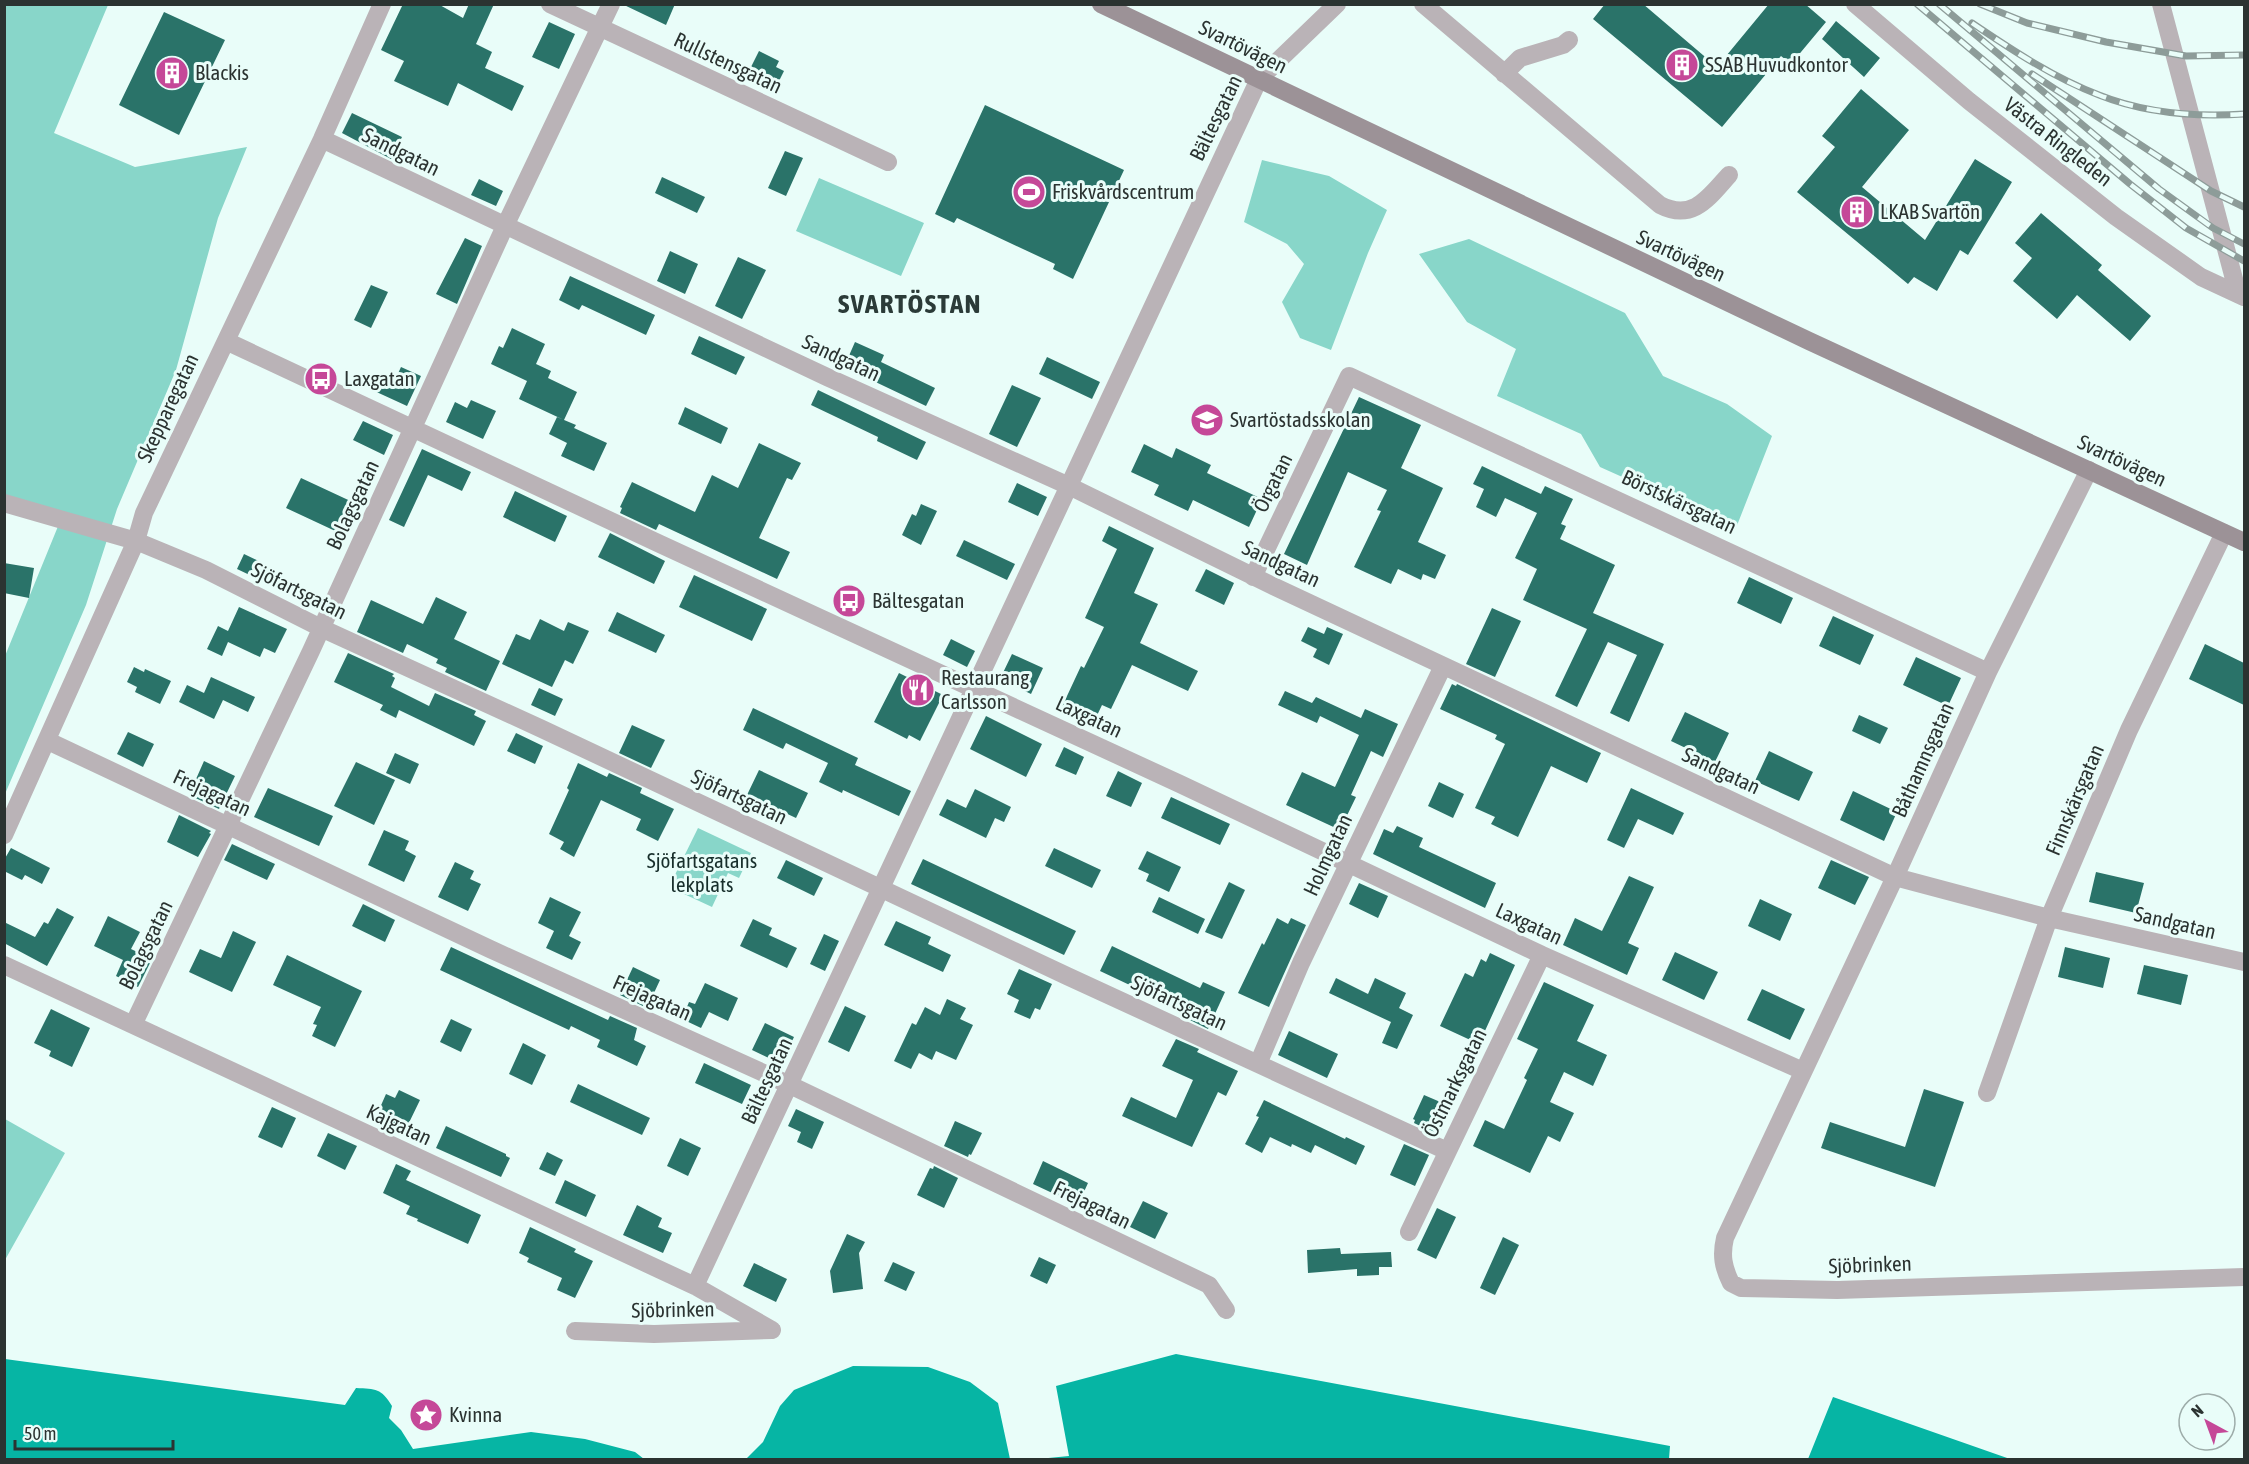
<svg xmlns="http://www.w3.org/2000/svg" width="2249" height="1464" font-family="'Asap Condensed',sans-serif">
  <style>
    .green { fill: #88d6c9 }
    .water { fill: #06b5a4 }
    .building { fill: #2a7369 }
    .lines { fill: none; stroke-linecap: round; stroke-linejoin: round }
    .minor { stroke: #bab3b7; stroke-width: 18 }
    .secondary { stroke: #9c9297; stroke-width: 18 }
    .rail-casing { stroke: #8d9c99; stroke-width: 7 }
    .rail { stroke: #e9fdf9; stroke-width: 4.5; stroke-dasharray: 14; stroke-linecap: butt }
    .labels { text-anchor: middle; stroke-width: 6; stroke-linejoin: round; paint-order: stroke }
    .street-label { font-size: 21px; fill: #2b3331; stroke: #e9fdf9 }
    .poi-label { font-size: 21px; fill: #2b3331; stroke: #e9fdf9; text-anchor: start }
    .park-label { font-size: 21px; fill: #172e2b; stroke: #e9fdf9 }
    .district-label { font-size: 27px; font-weight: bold; letter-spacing: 1.5px; fill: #2b3b38; stroke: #e9fdf9 }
  </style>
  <rect width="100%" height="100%" fill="#e9fdf9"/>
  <path class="green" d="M5,5H108L54,133L135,167L247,147L218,218L176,370L117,509L86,605L5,794V656L61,519L5,502Z
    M1262,160L1329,176L1387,210L1368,253L1331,350L1300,338L1282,302L1304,264L1287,244L1244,222Z
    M819,178L924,223L901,276L796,231Z
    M1469,239L1625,313L1663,376L1727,404L1772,436L1736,528L1600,467L1581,434L1497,396L1516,349L1467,322L1419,254Z
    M698,828L751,853L739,878L728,873L712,907L669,887Z
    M5,1119L65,1153L5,1260Z"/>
  <path class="water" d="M1176,1354L1670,1446L1669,1459H1038L1069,1456L1056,1386Z
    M5,1359L345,1405L356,1388C376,1389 381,1388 392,1406L389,1418L401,1430L413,1449L531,1432L585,1439L635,1452L644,1459H5Z
    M853,1366L928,1367L970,1382L998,1403L1010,1459H746L763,1442L780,1406L794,1390Z
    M1833,1397L2010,1459H1808Z"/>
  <path class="building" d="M403,4H438L463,18L469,4H494L476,44L492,52L485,68L524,86L512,111L458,83L448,106L394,81L404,61L381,50Z
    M622,4H675L666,25Z
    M1605,4H1643L1717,67L1769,4H1805L1826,22L1791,64L1781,56L1722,127L1593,19Z
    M164,12L225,40L179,135L119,105Z
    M1836,21L1880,58L1864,77L1822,39Z
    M549,22L575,34L559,69L532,57Z
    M759,51L779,61L776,67L784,71L774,91L746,77Z
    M1861,89L1909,130L1862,187L1925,240L1975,159L2012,182L1968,255L1960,250L1937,291L1914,277L1908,284L1797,192L1835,147L1822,136Z
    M985,105L1124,170L1073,279L1053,269L1055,264L957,218L954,223L935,214Z
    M352,113L402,137L391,159L342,133Z
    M785,151L803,158L786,196L768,188Z
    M662,177L705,197L697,213L655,193Z
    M479,179L503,191L496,206L471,195Z
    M2041,213L2102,265L2098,270L2151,316L2130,341L2077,295L2057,319L2013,281L2032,258L2015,243Z
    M465,238L482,246L457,304L436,294Z
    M670,251L698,264L685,294L657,281Z
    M738,257L766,270L742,319L715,306Z
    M570,276L655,315L646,335L582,305L579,310L559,300Z
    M371,285L388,292L371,328L354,320Z
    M512,328L545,344L536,364L551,371L548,378L577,392L564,420L519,399L527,381L491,364L499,346L503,348Z
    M699,336L745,357L736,375L691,354Z
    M855,342L884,355L881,362L935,388L926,406L844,367Z
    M1047,357L1100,382L1092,399L1039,374Z
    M401,367L421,376L407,406L370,389L378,372L395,380Z
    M1012,385L1041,398L1017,447L989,434Z
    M818,390L926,442L917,460L877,441L878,437L811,405Z
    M1359,397L1421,425L1401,468L1443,488L1418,542L1446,555L1435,579L1423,574L1421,580L1398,569L1391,584L1354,567L1381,511L1377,510L1387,490L1348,472L1307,565L1284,554Z
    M471,400L496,411L483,439L446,422L455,402L467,408Z
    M685,407L728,428L721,444L678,424Z
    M557,417L576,425L574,428L607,443L594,471L561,456L567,443L549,434Z
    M363,421L393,435L384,455L353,440Z
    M759,443L801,463L792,480L787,478L759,538L790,552L777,579L659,524L656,530L620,513L622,508L620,507L632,482L695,512L712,475L738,488Z
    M1144,444L1172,458L1176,448L1211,465L1207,473L1262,499L1249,527L1193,500L1188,511L1154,495L1159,485L1131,472Z
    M422,449L471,472L462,491L428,475L404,527L389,520Z
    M1482,466L1541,494L1545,486L1573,499L1561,524L1566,526L1560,539L1615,565L1593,613L1664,644L1629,722L1610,713L1637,655L1608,642L1577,707L1555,696L1587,629L1523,600L1537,569L1515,558L1537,513L1505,498L1496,517L1476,507L1484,489L1473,484Z
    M301,478L359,505L352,518L355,520L346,536L286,508Z
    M1017,483L1047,497L1038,516L1008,502Z
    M515,491L567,516L555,542L503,517Z
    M921,504L937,511L921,545L902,535L912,514L916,516Z
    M1109,526L1154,548L1134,593L1158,604L1140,643L1198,671L1188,691L1132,665L1111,709L1102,705L1092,726L1060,711L1081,666L1084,668L1104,627L1085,618L1117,549L1102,541Z
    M610,533L665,561L654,584L598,557Z
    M964,540L1015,564L1007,580L956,556Z
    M244,554L265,564L258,579L237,569Z
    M4,563L34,568L29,598L4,593Z
    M1206,569L1234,583L1224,605L1195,591Z
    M694,575L767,609L752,641L679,607Z
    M1749,577L1793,598L1781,624L1737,603Z
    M436,597L467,612L454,639L500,661L486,691L445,672L447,668L436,663L438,659L407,644L403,653L357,632L371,600L423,624Z
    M239,607L287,629L275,653L264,648L260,657L228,642L222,656L207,649L218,626L228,631Z
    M1492,608L1521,621L1495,677L1466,664Z
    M617,612L665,635L656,653L608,631Z
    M1833,616L1874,635L1860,665L1819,646Z
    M540,619L564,631L568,622L589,631L573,664L565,660L552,687L502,664L516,634L530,640Z
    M1308,627L1324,634L1327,627L1343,634L1329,665L1313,657L1317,649L1301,641Z
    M951,639L975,651L967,667L943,655Z
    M2205,644L2244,663V705L2189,679Z
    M348,653L394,674L392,676L395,678L391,687L429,706L435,693L476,711L474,715L486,721L474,746L399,710L396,718L380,710L383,705L334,682Z
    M1012,654L1043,668L1031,694L1000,679Z
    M1916,657L1961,678L1948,706L1903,685Z
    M134,667L144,672L145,669L171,681L160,704L135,692L137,687L127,682Z
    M899,673L943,695L920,741L909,735L907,739L874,722Z
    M211,677L255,697L248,712L223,700L214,719L179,702L187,685L204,693Z
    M1452,684L1456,686L1457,684L1601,753L1587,783L1551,766L1518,837L1491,824L1495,817L1475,808L1505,744L1495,739L1497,735L1440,709Z
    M539,688L563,699L555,716L531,705Z
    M1285,691L1312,703L1316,697L1361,718L1365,709L1398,724L1383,757L1371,751L1351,795L1356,797L1340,830L1286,805L1302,772L1335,787L1359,735L1320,716L1317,723L1278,705Z
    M753,708L858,758L855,765L911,791L899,816L843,790L842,793L819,782L828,763L786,743L783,749L743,730Z
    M1685,712L1729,733L1715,762L1671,741Z
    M1859,715L1888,728L1880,744L1852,731Z
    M986,716L1042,744L1026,777L970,749Z
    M632,725L665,740L651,768L619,753Z
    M128,732L154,744L143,767L117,754Z
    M516,733L543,746L535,764L507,751Z
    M1064,747L1084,757L1076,775L1055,766Z
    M1769,751L1813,772L1799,801L1755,781Z
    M395,753L419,764L410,784L386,773Z
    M204,761L235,776L219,809L189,795Z
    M356,762L395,780L374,825L334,806Z
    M578,763L607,777L609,773L642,788L640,793L674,809L658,841L636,830L641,819L601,800L574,857L560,849L564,842L549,834L569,790L567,788Z
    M759,770L808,793L796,818L747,795Z
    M1118,771L1142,783L1131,807L1106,796Z
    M1439,782L1464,794L1453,818L1428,806Z
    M268,788L333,816L319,846L254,817Z
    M1631,788L1684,813L1673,835L1638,819L1624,848L1607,840Z
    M975,789L1011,807L1004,822L995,818L986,838L939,815L947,799L966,808Z
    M1853,791L1897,812L1884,841L1840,820Z
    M1171,797L1230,824L1220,845L1161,818Z
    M179,815L211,831L209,833L211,834L198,857L167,842Z
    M1397,826L1423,838L1419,847L1496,883L1485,908L1373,854L1384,829L1393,833Z
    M384,830L409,841L405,850L416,856L404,882L368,865Z
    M232,844L275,864L267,880L224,860Z
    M11,848L50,868L42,884L25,875L22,880L4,871V860Z
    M1054,848L1101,870L1092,888L1045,866Z
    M1147,851L1181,867L1169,892L1146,881L1149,874L1138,869Z
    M923,859L1076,931L1064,955L911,884Z
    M786,860L823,878L814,896L777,878Z
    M1831,860L1869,877L1855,905L1818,888Z
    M455,862L474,871L470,879L481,884L468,911L438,897Z
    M2096,872L2144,883L2136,913L2089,902Z
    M1629,876L1654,887L1628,943L1639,948L1627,975L1563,945L1575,918L1602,931Z
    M1229,882L1245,890L1222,939L1205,932Z
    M1359,883L1388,896L1378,918L1349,904Z
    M550,897L581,912L569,936L581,942L572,960L546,948L554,931L538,923Z
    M1159,897L1205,919L1198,934L1152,912Z
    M1760,899L1792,914L1780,941L1748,926Z
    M363,904L395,920L385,942L352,926Z
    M57,908L74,917L47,966L4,943V922L35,937L44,922L48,924Z
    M108,916L140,932L131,949L152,959L138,987L116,976L123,960L94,946Z
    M1277,918L1288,924L1291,918L1306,925L1269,1007L1238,993L1262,943L1264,945Z
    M753,919L772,928L769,935L797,948L787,968L740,946Z
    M896,921L931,937L928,944L951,955L943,972L884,945Z
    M233,931L256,942L232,992L189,972L200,949L221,958Z
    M824,934L839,941L825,971L810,964Z
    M1112,946L1200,988L1203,982L1225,992L1208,1029L1186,1018L1189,1013L1100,971Z
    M451,947L608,1020L610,1016L637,1028L634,1040L646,1046L637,1066L597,1047L600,1040L571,1026L569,1030L440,970Z
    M2065,947L2110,958L2103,988L2058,977Z
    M1675,952L1718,972L1704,1000L1662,980Z
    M1490,953L1515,965L1479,1044L1440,1026L1465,973L1473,977L1481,959L1486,962Z
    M287,955L362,991L335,1047L312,1036L317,1025L313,1024L321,1007L273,985Z
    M2144,965L2188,975L2181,1005L2137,994Z
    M633,967L660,980L647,1008L620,995Z
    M1019,969L1052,984L1040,1010L1035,1008L1030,1019L1014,1012L1019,1000L1007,994Z
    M1336,978L1368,994L1375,978L1406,993L1399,1008L1413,1015L1397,1049L1382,1043L1391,1022L1329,993Z
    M1544,982L1594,1005L1577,1041L1607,1055L1593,1086L1564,1072L1550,1102L1574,1113L1560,1142L1548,1136L1530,1173L1473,1146L1485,1120L1504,1129L1527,1080L1524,1078L1538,1049L1517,1039Z
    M705,983L738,998L728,1021L709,1012L701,1028L682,1019L689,1002L695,1004Z
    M1762,989L1805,1009L1790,1040L1747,1020Z
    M947,999L966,1008L960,1019L973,1025L956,1060L936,1051L932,1060L919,1053L911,1069L894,1061L912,1023L916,1025L925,1007L940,1015Z
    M845,1006L866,1016L849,1052L828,1042Z
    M51,1009L90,1028L72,1067L49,1056L51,1051L34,1043Z
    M451,1019L472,1029L461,1052L440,1042Z
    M765,1023L794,1037L781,1064L752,1050Z
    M1289,1031L1338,1054L1327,1078L1278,1055Z
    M1176,1039L1199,1049L1197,1052L1238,1071L1226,1096L1218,1092L1192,1147L1122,1116L1131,1097L1176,1118L1193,1080L1162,1066Z
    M523,1043L546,1055L532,1085L509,1074Z
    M704,1063L751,1085L742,1104L695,1083Z
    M578,1084L650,1118L642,1135L570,1102Z
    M1924,1089L1964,1102L1935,1187L1821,1148L1830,1122L1905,1147Z
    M399,1090L420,1100L404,1133L375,1119L386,1094L395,1098Z
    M1424,1095L1452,1107L1439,1135L1414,1123L1415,1120L1413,1119Z
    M1264,1100L1345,1139L1346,1137L1365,1146L1356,1165L1315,1145L1311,1153L1292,1144L1291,1147L1270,1137L1262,1153L1245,1144L1259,1117L1256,1116Z
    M272,1107L296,1118L282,1148L258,1137Z
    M796,1109L824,1122L812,1149L797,1142L801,1132L788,1126Z
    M955,1121L982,1133L971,1155L969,1154L968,1157L944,1146Z
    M446,1126L506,1154V1156L510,1158L501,1177L436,1148Z
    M328,1133L357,1146L345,1170L317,1156Z
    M680,1138L701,1148L688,1176L667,1166Z
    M1404,1144L1429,1155L1415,1186L1390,1175Z
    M547,1152L563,1160L555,1176L539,1169Z
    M1043,1161L1088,1183L1078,1205L1033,1184Z
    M396,1164L411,1171L406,1180L481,1215L468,1244L417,1221L418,1219L406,1214L410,1206L383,1193Z
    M934,1166L958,1178L944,1208L917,1195L930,1168L933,1169Z
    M565,1180L596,1195L586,1217L555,1203Z
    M1143,1201L1168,1213L1155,1239L1130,1227Z
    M637,1205L662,1218L658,1227L672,1233L663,1253L623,1235Z
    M1437,1208L1456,1217L1436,1259L1417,1250Z
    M530,1227L576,1249L574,1252L593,1261L575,1298L557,1290L562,1278L527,1262L529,1258L519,1253Z
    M847,1234L865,1242L859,1253L863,1289L833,1293L830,1271Z
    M1503,1237L1519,1245L1495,1295L1480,1288Z
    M1340,1248L1341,1254L1391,1252L1392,1267H1379V1275L1357,1276V1269L1308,1273L1307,1250Z
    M1039,1257L1056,1265L1047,1284L1030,1276Z
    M893,1262L915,1272L906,1291L884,1281Z
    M754,1263L787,1279L776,1302L743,1286Z"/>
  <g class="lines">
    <path class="minor" d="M550,4L888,162
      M1423,4L1660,205C1693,222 1709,197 1729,175
      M1855,4L1969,101L2116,217L2201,277L2244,297
      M2161,4L2238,294
      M1504,74L1520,58L1563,45L1569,40
      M322,139L827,377L1069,486L1271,585L1895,877L2049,918L2244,962
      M226,341L660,544L1180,784L1542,955L1803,1071
      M2089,470L1988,672L1895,877L1725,1238C1721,1255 1723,1267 1731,1283L1741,1288L1837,1290L2244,1277
      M4,503L136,541L206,570L321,628L542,729L1067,976L1447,1151
      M1253,577L1349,376L1988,672
      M48,741L490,949L790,1085L1209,1285L1226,1310
      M4,835L136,541L144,513L322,139L382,4
      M4,965L695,1286L772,1330
      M134,1023L311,651L505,226L611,4
      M1258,1064L1301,963L1443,666
      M1987,1093L2049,918L2129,730L2224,533
      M1409,1232L1542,955
      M695,1286L1259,79L1337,4
      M575,1331L654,1334L772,1330"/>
    <path class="secondary" d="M1101,4L1809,341L2244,542"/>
    <defs>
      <path id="rail" d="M1917,4L2130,184L2186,228L2244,261
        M1939,4L2159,189L2213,228L2244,244
        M1980,4L2027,23L2106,42L2186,56L2244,55
        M1972,23C2012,50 2054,78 2099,95C2144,113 2197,117 2244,114
        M2032,74L2211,191L2244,207"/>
    </defs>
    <use href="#rail" class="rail-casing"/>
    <use href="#rail" class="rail"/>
  </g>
  <defs>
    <symbol id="building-disc" viewBox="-11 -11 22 22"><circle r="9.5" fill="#c54898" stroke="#e9fdf9"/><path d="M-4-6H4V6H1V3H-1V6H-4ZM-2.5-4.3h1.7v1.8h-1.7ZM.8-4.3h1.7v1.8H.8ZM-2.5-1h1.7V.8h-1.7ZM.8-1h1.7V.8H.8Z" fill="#fff"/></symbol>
    <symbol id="stadium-disc" viewBox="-11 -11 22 22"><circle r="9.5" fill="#c54898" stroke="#e9fdf9"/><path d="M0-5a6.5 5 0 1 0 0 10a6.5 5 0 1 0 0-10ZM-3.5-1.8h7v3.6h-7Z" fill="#fff"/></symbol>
    <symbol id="bus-disc" viewBox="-11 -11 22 22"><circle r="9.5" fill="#c54898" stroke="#e9fdf9"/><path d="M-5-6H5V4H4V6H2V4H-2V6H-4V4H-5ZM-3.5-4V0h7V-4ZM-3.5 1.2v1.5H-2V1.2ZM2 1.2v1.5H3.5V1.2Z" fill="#fff"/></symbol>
    <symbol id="school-disc" viewBox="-11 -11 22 22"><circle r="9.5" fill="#c54898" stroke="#e9fdf9"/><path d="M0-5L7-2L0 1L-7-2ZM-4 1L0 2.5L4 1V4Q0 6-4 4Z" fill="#fff"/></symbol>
    <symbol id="restaurant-disc" viewBox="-11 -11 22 22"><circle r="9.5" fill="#c54898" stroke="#e9fdf9"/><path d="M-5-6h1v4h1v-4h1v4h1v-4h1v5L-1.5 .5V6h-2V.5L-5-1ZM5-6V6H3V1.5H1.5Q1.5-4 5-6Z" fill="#fff"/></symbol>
    <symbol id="sight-disc" viewBox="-11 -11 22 22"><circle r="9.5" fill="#c54898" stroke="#e9fdf9"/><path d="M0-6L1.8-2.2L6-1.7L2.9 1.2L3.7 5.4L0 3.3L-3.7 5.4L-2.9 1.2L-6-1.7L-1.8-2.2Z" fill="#fff"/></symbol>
  </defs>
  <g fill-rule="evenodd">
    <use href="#building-disc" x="1663" y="46" width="38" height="38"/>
    <use href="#building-disc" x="153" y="54" width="38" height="38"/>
    <use href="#stadium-disc" x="1010" y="173" width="38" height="38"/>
    <use href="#building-disc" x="1838" y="193" width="38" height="38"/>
    <use href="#bus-disc" x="302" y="360" width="38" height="38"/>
    <use href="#school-disc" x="1188" y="401" width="38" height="38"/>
    <use href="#bus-disc" x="830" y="582" width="38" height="38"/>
    <use href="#restaurant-disc" x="899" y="671" width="38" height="38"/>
    <use href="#sight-disc" x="407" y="1396" width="38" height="38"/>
  </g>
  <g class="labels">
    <g class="street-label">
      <text transform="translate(1243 47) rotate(26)" y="7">Svartövägen</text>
      <text transform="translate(728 63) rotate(25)" y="7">Rullstensgatan</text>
      <text transform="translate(1216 118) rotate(-64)" y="7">Bältesgatan</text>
      <text transform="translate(2058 142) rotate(38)" y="7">Västra Ringleden</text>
      <text transform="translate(401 152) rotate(26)" y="7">Sandgatan</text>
      <text transform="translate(1681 256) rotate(25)" y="7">Svartövägen</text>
      <text transform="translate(841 358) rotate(25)" y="7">Sandgatan</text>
      <text transform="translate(168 408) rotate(-65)" y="7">Skepparegatan</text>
      <text transform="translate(2122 461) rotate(25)" y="7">Svartövägen</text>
      <text transform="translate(1273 483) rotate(-64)" y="7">Örgatan</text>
      <text transform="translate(1679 502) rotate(25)" y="7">Börstskärsgatan</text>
      <text transform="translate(353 505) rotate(-65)" y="7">Bolagsgatan</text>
      <text transform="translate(1281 564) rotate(25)" y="7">Sandgatan</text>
      <text transform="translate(299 591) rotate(26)" y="7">Sjöfartsgatan</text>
      <text transform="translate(1089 717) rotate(25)" y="7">Laxgatan</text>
      <text transform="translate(1923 760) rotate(-66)" y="7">Båthamnsgatan</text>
      <text transform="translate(1721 771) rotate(25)" y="7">Sandgatan</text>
      <text transform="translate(212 793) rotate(25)" y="7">Frejagatan</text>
      <text transform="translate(739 797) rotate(25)" y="7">Sjöfartsgatan</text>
      <text transform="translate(2075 800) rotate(-67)" y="7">Finnskärsgatan</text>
      <text transform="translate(1328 855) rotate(-65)" y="7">Holmgatan</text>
      <text transform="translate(2175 923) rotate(13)" y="7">Sandgatan</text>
      <text transform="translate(1529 924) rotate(25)" y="7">Laxgatan</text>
      <text transform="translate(146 945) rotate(-64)" y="7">Bolagsgatan</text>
      <text transform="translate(652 998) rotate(24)" y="7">Frejagatan</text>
      <text transform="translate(1179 1003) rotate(25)" y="7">Sjöfartsgatan</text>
      <text transform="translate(767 1081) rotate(-65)" y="7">Bältesgatan</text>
      <text transform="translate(1455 1083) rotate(-64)" y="7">Östmarksgatan</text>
      <text transform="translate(399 1125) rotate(25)" y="7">Kajgatan</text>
      <text transform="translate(1092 1205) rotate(26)" y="7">Frejagatan</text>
      <text transform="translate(1870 1265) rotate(-2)" y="7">Sjöbrinken</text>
      <text transform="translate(673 1310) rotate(-1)" y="7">Sjöbrinken</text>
    </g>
    <g class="poi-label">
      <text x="1705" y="72">SSAB Huvudkontor</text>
      <text x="195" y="80">Blackis</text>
      <text x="1052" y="199">Friskvårdscentrum</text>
      <text x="1880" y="219">LKAB Svartön</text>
      <text x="344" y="386">Laxgatan</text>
      <text x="1230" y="427">Svartöstadsskolan</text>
      <text x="872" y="608">Bältesgatan</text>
      <text x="941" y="685">Restaurang<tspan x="941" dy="24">Carlsson</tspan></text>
      <text x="449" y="1422">Kvinna</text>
    </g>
    <g class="park-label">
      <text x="702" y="868">Sjöfartsgatans<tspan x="702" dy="24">lekplats</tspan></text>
    </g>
    <g class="district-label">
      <text x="910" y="313">SVARTÖSTAN</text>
    </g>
  </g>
  <rect width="2249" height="1464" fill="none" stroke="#2b3331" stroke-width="12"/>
  <g transform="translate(2207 1422) rotate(319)"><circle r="28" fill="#e9fdf9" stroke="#9daca9" stroke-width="1.5"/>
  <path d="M0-4.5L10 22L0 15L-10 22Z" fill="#c54898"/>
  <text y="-9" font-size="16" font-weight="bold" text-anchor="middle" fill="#2b3331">N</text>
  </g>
  <path d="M15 1440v9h158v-9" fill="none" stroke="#2b3331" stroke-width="3"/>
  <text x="24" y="1440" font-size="18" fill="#2b3331" stroke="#e9fdf9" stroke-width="4.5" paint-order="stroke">50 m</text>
</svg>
